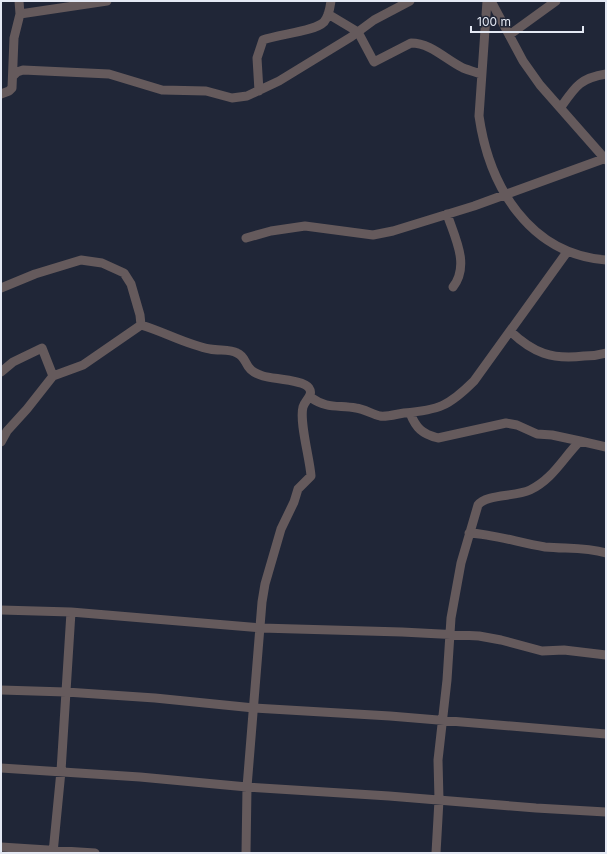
<svg xmlns="http://www.w3.org/2000/svg" width="607" height="854" font-family="Inter,sans-serif">
  <style>
    .lines { fill: none; stroke-linecap: round; stroke-linejoin: round }
    .minor { stroke: #655a5c; stroke-width: 9 }
  </style>
  <rect width="100%" height="100%" fill="#202637"/>
  <g class="lines">
    <path class="minor" d="M487,1L479,116C489,186 529,254 606,260
      M491,1L523,61L540,85L606,160
      M20,14L107,1
      M328,14L358,32L374,62L411,43C431,43 446,60 463,68C468,70 475,72 481,74
      M509,35L556,1
      M14,75L17,72L23,70L109,74L162,90L206,91L232,98L247,96L279,81L351,37L374,20L410,1
      M259,91L257,58L263,40C277,34 314,32 324,22C329,16 330,8 331,1
      M1,94L9,91L12,88L14,38L20,14L19,1
      M561,107C575,87 580,78 606,74
      M447,214C455,238 470,265 453,287
      M246,238L271,231L305,226L373,235L393,231L474,206L606,158
      M1,288L35,274L81,260L102,263L124,273L131,284L140,315L141,325
      M141,325C165,332 187,345 210,349C219,351 230,349 237,353C249,358 242,370 263,376C273,379 304,380 309,388C314,395 305,400 303,407C299,422 310,459 311,476L298,489L294,502L281,529L265,584L262,602L247,787L246,853
      M510,331C533,353 552,360 584,356C591,356 599,355 606,353
      M1,372L13,362L42,348L53,376
      M310,397C327,409 337,405 356,408C364,409 372,414 380,416C387,417 397,414 404,413C439,410 449,406 474,381L567,252
      M410,413C416,428 422,434 438,438L506,423L517,425L537,434L552,435L580,441
      M1,442L7,431L27,409L53,376L83,365L141,325
      M469,533C494,534 519,543 545,547C566,549 585,547 606,553
      M1,610L71,612L261,628L402,632L479,636L501,640L542,651L564,650L606,655
      M1,690L66,692L155,698L254,708L390,716L606,734
      M1,768L140,777L247,787L389,796L536,808L606,812
      M1,847L95,853
      M53,853L61,771L71,612
      M436,853L439,800L438,760L447,680L451,618L461,563L478,505C486,494 515,497 530,490C553,479 563,458 580,441L606,447"/>
  </g>
  <rect width="607" height="854" fill="none" stroke="#e4e9f4" stroke-width="4"/>
  <path d="M471 26v6h112v-6" fill="none" stroke="#e4e9f4" stroke-width="2"/>
  <text x="477" y="26" font-size="12" fill="#e4e9f4" stroke="#202637" stroke-width="3" paint-order="stroke">100 m</text>
</svg>
